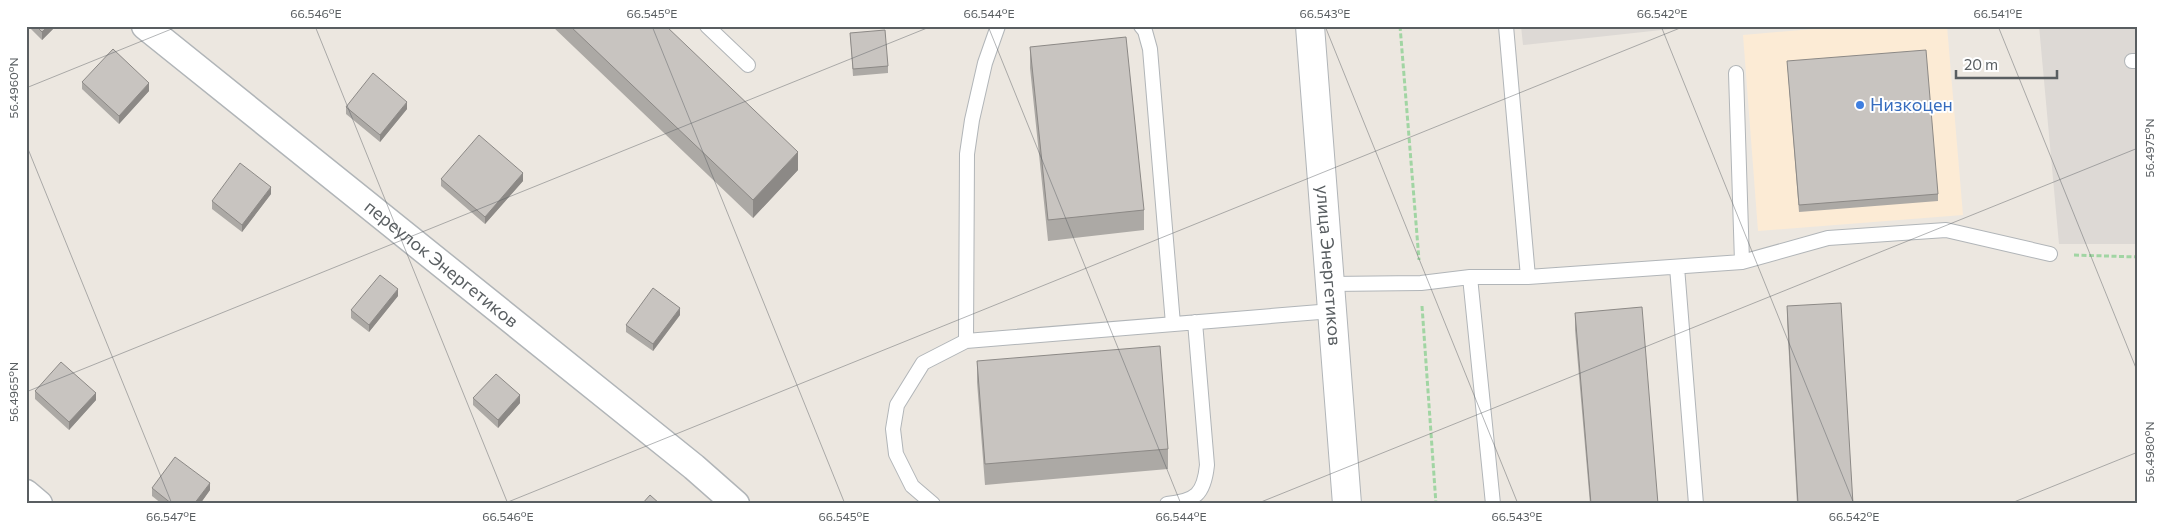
<svg xmlns="http://www.w3.org/2000/svg" width="2164" height="530" font-family="Commissioner,sans-serif">
  <style>
    .commercial { fill: #fcebd5 }
    .industrial { fill: #ddd9d5 }
    .lines { fill: none; stroke-linecap: round; stroke-linejoin: round }
    .service-casing { stroke: #b1b5b8; stroke-width: 16 }
    .minor-casing { stroke: #b1b5b8; stroke-width: 29 }
    .tertiary-casing { stroke: #b1b5b8; stroke-width: 30 }
    .path { stroke: #a1d5a3; stroke-width: 3; stroke-dasharray: 5 2.5; stroke-linecap: butt }
    .service { stroke: #fff; stroke-width: 14 }
    .minor { stroke: #fff; stroke-width: 26 }
    .tertiary { stroke: #fff; stroke-width: 28 }
    .wall { fill: #aca9a5 }
    .shaded-wall { fill: #8c8986 }
    .building { fill: #c8c4c0; stroke: #8c8986 }
    .ticks { fill: none; stroke: #595e61; stroke-width: 1; stroke-opacity: 0.45 }
    .shop-dot { fill: #3f7fe0; stroke: #fff; stroke-width: 2 }
    .labels { text-anchor: middle; stroke-width: 4; stroke-linejoin: round; paint-order: stroke }
    .shop-label { font-size: 18px; fill: #366cbe; stroke: #fff; text-anchor: start }
    .street-label { font-size: 18px; fill: #595e61; stroke: #fff }
    .neatline { fill: none; stroke: #595e61; stroke-width: 2 }
    .ticks-label { font-size: 12px; text-anchor: middle; fill: #595e61 }
  </style>
  <rect width="100%" height="100%" fill="#ece7e0"/>
  <path class="commercial" d="M1848,26H1947L1963,215L1758,231L1743,35Z"/>
  <path class="industrial" d="M1521,26H1698L1523,45Z
    M2039,26H2138V244H2059Z"/>
  <g class="lines">
    <defs>
      <path id="service" d="M707,26L748,65
        M1141,26L1145,31L1150,49L1173,324
        M1506,26L1528,277
        M2132,61H2138
        M1736,73L1742,262
        M1677,267L1696,504
        M1470,277L1493,504
        M1330,284L1421,283L1470,277H1528L1742,262L1828,238L1946,230L2050,254
        M966,341L967,154L972,120L985,63L998,26
        M933,504L912,486L896,454L893,429L897,405L923,363L966,341L1332,311
        M1167,504C1196,501 1204,494 1207,465L1195,322"/>
      <g id="minor">
        <path id="s1" d="M145,26L694,467L736,504"/>
        <path d="M26,493L39,504"/>
      </g>
      <g id="tertiary">
        <path id="s2" d="M1310,26L1347,504"/>
      </g>
    </defs>
    <use href="#service" class="service-casing"/>
    <use href="#minor" class="minor-casing"/>
    <use href="#tertiary" class="tertiary-casing"/>
    <path class="path" d="M1400,26L1419,260
      M2074,255L2138,257
      M1422,306L1436,504"/>
    <use href="#service" class="service"/>
    <use href="#minor" class="minor"/>
    <use href="#tertiary" class="tertiary"/>
  </g>
  <path class="wall" d="M28,26H56L42,40Z
    M552,26H666L798,170L753,218Z
    M850,33L888,66V73L853,76Z
    M1030,47L1144,210V230L1048,241L1030,68Z
    M1787,61L1938,194V201L1799,212Z
    M82,82L149,91L119,124L82,89Z
    M346,107L407,109L380,142L346,114Z
    M441,179L523,181L485,224L441,186Z
    M271,194L242,232L212,209V201Z
    M398,296L369,332L351,318V310Z
    M1787,306L1853,504H1797L1787,320Z
    M1575,313L1658,504H1590L1575,330Z
    M680,315L653,351L626,332V325Z
    M977,361L1168,449V469L985,485L977,382Z
    M35,391L96,400L69,430L35,399Z
    M473,398L520,403L498,428L473,405Z
    M152,488L210,490L200,504H162L152,496Z"/>
  <path class="shaded-wall" d="M48,26H56L42,40V32Z
    M149,83V91L119,124V116Z
    M407,102V109L380,142V135Z
    M798,152V170L753,218V200Z
    M523,173V181L485,224V217Z
    M271,187V194L242,232V225Z
    M398,289V296L369,332V325Z
    M680,308V315L653,351V344Z
    M96,393V400L69,430V422Z
    M520,395V403L498,428V420Z
    M210,483V490L200,504H194Z"/>
  <path class="building" d="M36,26H48L42,32Z
    M570,26H666L798,152L753,200Z
    M885,30L888,66L853,69L850,33Z
    M1126,37L1144,210L1048,220L1030,47Z
    M113,49L149,83L119,116L82,82Z
    M1926,50L1938,194L1799,205L1787,61Z
    M373,73L407,102L380,135L346,107Z
    M479,135L523,173L485,217L441,179Z
    M240,163L271,187L242,225L212,201Z
    M380,275L398,289L369,325L351,310Z
    M653,288L680,308L653,344L626,325Z
    M1841,303L1853,504H1798L1787,306Z
    M1642,307L1658,504H1591L1575,313Z
    M1160,346L1168,449L985,464L977,361Z
    M61,362L96,393L69,422L35,391Z
    M496,374L520,395L498,420L473,398Z
    M175,457L210,483L194,504H172L152,488Z
    M650,495L660,504H642Z"/>
  <path class="ticks" d="M315,26L508,504M652,26L845,504M988,26L1181,504M1325,26L1518,504M1661,26L1854,504M1998,26L2138,373M26,88L179,26M26,144L172,504M26,392L932,26M503,504L1685,26M1256,504L2138,148M2009,504L2138,452"/>
  <circle class="shop-dot" cx="1860" cy="105" r="5"/>
  <g class="labels">
    <g class="shop-label">
      <text x="1870" y="111">Низкоцен</text>
    </g>
    <g class="street-label">
      <text dy="6" stroke="none"><textPath href="#s1" startOffset="380">переулок Энергетиков</textPath></text>
      <text dy="6" stroke="none"><textPath href="#s2" startOffset="240">улица Энергетиков</textPath></text>
    </g>
  </g>
  <rect width="2164" height="530" fill="none" stroke="#ffffff" stroke-width="55"/>
  <path d="M1956 70v8h101v-8" fill="none" stroke="#595e61" stroke-width="2.5"/>
  <text x="1964" y="70" font-size="15" fill="#595e61" stroke="#ffffff" stroke-width="4" paint-order="stroke">20 m</text>
  <rect x="28" y="28" width="2108" height="474" class="neatline"/>
  <g class="ticks-label">
    <text x="316" y="18">66.546°E</text>
    <text x="652" y="18">66.545°E</text>
    <text x="989" y="18">66.544°E</text>
    <text x="1325" y="18">66.543°E</text>
    <text x="1662" y="18">66.542°E</text>
    <text x="1998" y="18">66.541°E</text>
    <text transform="translate(14 88) rotate(-90)" y="4">56.4960°N</text>
    <text transform="translate(2150 148) rotate(-90)" y="4">56.4975°N</text>
    <text transform="translate(14 392) rotate(-90)" y="4">56.4965°N</text>
    <text transform="translate(2150 452) rotate(-90)" y="4">56.4980°N</text>
    <text x="171" y="521">66.547°E</text>
    <text x="508" y="521">66.546°E</text>
    <text x="844" y="521">66.545°E</text>
    <text x="1181" y="521">66.544°E</text>
    <text x="1517" y="521">66.543°E</text>
    <text x="1854" y="521">66.542°E</text>
  </g>
</svg>
